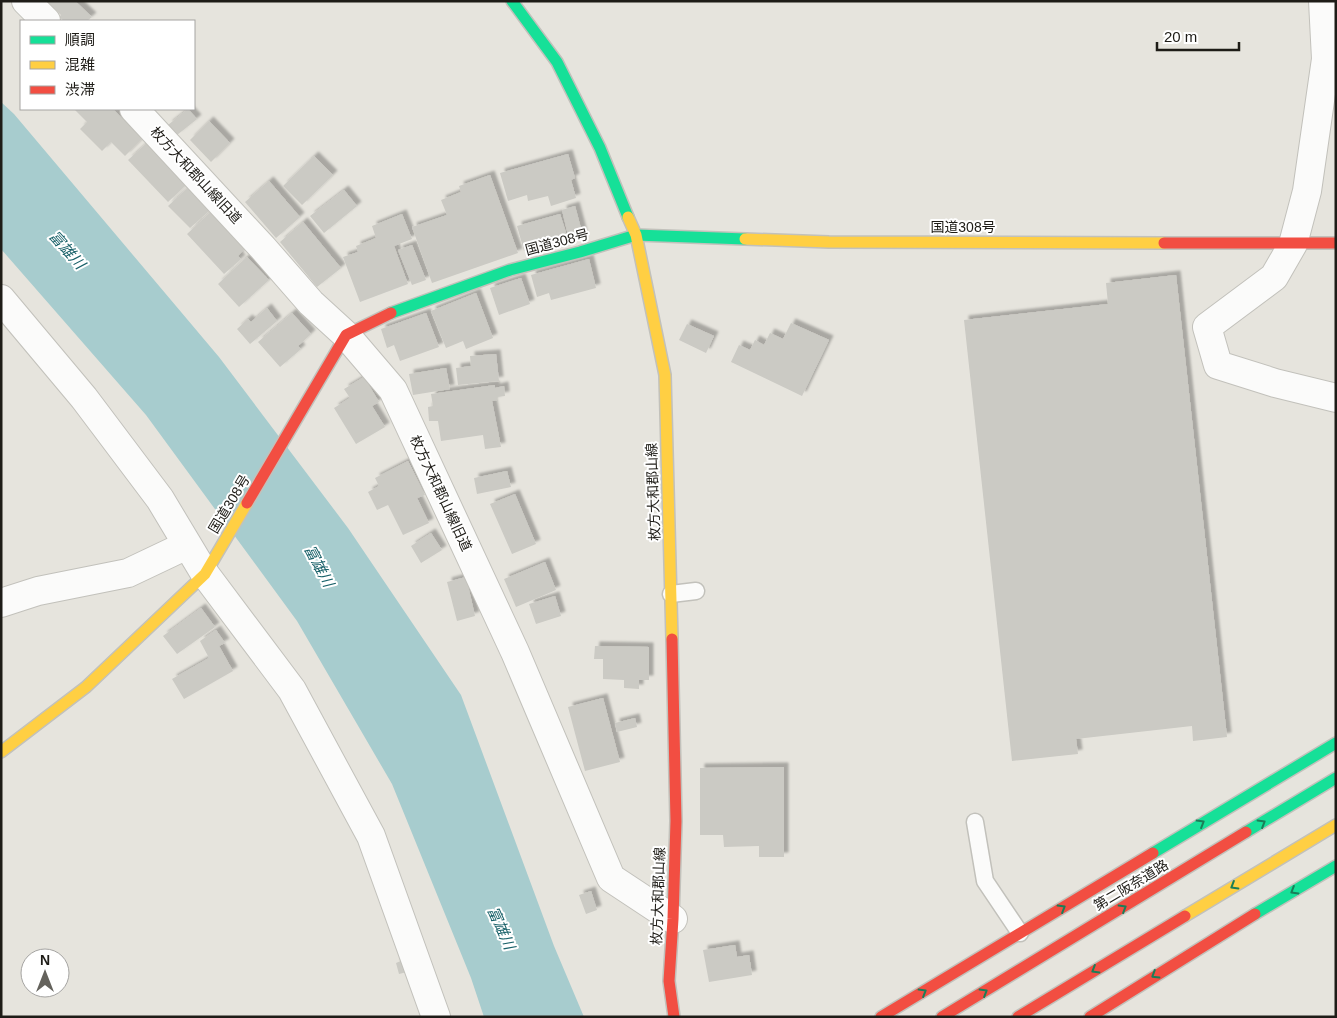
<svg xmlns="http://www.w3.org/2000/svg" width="1337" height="1018" font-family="Helvetica,'Noto Sans JP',sans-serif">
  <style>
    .water { fill: #a7ccce }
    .building { fill: #cbcac4; filter: url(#shadow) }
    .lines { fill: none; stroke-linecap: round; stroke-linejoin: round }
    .lane-casing { stroke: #c2c1bb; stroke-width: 19 }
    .street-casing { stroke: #c2c1bb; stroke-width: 30 }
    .fast-casing { stroke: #c2c1bb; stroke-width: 14 }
    .slow-casing { stroke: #c2c1bb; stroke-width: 14 }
    .jam-casing { stroke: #c2c1bb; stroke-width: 14 }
    .lane { stroke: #fbfbfa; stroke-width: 16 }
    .street { stroke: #fbfbfa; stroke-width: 28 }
    .fast { stroke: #16e098; stroke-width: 11 }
    .slow { stroke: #ffcf43; stroke-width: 11 }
    .jam { stroke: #f24e42; stroke-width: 11 }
    .oneway { stroke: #1a7e58 }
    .labels { text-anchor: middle; stroke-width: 4; stroke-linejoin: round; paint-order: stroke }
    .street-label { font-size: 14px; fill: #1e1c17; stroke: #fff }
    .water-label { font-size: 15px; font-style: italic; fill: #196169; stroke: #fff }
  </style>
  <defs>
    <filter id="shadow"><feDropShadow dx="4.5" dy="-4.5" stdDeviation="1" flood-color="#0004"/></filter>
  </defs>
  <rect width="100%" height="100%" fill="#e6e4dd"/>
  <path class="water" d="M1,102L14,114L219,357L348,528L461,695L554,946L584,1017H484L471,978L392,784L297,621L146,415L1,249Z"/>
  <path class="building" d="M46,1H75L92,17L87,21H64L59,17L61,15Z
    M74,109H113L142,139L125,156L111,142L102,151L80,129L87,122Z
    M188,109L197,119L177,135L168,125Z
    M209,121L230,143L211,162L190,140Z
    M147,143L187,184L168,202L128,160Z
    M568,154L575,178L571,180L576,198L551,206L548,196L528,201L527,195L508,201L500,173Z
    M314,156L333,175L302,205L283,186Z
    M490,175L518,253L432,283L412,227L447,215L441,200L461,192L459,186Z
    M269,181L300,217L276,238L245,202Z
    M189,187L210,210L190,228L168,206Z
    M344,190L357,206L324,233L310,216Z
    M575,206L583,236L569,239L562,210Z
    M212,211L245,248L238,256L241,259L224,274L187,234Z
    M402,214L412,239L394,246L408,284L360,302L343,257L358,252L356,246L376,238L372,226Z
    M560,214L568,239L524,251L517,226Z
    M303,222L341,268L317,287L280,242Z
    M412,245L426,280L412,285L398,250Z
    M247,257L269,280L239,307L218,284Z
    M589,259L596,288L551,300L549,293L537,297L531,275Z
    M1176,275L1227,737L1193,741L1192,726L1076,739L1078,754L1012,761L964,320L1108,304L1106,283Z
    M521,278L530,304L499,315L490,288Z
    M476,293L493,338L466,349L463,341L446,348L431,311Z
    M267,308L277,321L250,344L237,329L248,319L251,322Z
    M292,313L311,334L298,346L301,349L280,367L258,342Z
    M426,313L439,347L400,361L394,345L387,348L381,329Z
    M791,323L829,340L802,396L731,362L739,345L750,350L755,340L764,345L770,333L783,339Z
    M687,324L714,336L706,353L679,340Z
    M496,354L499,381L458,385L456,368L471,366L470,356Z
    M446,368L450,389L413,395L409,374Z
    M364,377L379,402L372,406L385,427L356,444L334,408L350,398L344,389Z
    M495,385V388L504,386L505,396L497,397V400L492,401L501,447L485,449L483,435L441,441L438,421H429L428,407L433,406L431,394Z
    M408,461L425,495L417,498L429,523L403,535L388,505L377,510L368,492L379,486L375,478Z
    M507,471L511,487L477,494L474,478Z
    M515,494L536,544L512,554L490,504Z
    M431,533L442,550L421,563L411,546Z
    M545,562L556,590L516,607L504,579Z
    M466,577L475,616L457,621L447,582Z
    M555,596L561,616L536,624L529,604Z
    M201,608L215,627L177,654L163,636Z
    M216,630L225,643L219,646L233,671L184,699L172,679L209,658L200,641Z
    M595,646L649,647V680H639V689L624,688V680L603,679V659H594Z
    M603,698L620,762L585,771L568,707Z
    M635,718L637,727L617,732L615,723Z
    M784,767V857H759V846L724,847L723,835H700V768Z
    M591,891L597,910L586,914L579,895Z
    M735,945L737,957L749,955L752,975L709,982L703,950Z
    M403,960L407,972L399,974L396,963Z"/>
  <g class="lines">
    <defs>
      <path id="lane" d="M671,594L696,591
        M975,822L985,881L1020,933"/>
      <path id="street" d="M26,1L46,21
        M1323,1L1326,59L1307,191L1293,244L1274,277L1207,327L1218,365L1275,383L1336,398
        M134,109L263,248L311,303L346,335L393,390L515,652L611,878L673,919
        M1,299L84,398L160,499L205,574L292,690L371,836L436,1017
        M1,603L38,591L128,573L187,545"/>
      <path id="fast" d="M512,1L557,62L600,148L628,217
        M391,313L510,270L580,252L636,235L745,239
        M1246,832L1336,778
        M1153,853L1336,743
        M1255,914L1336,866"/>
      <path id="slow" d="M628,217L636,235L665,375L672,639
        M745,239L829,242L1164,243
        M1,752L86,687L205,574L247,503
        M1185,916L1336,825"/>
      <path id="jam" d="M1164,243H1336
        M247,503L346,335L391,313
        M672,639L676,821L673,919L669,981L674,1017
        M881,1017L1153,853
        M942,1017L1246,832
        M1018,1017L1185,916
        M1090,1017L1255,914"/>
    </defs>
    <use href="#lane" class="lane-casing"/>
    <use href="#street" class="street-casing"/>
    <use href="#fast" class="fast-casing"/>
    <use href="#slow" class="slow-casing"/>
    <use href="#jam" class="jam-casing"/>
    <use href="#lane" class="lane"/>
    <use href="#street" class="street"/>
    <use href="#fast" class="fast"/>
    <use href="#slow" class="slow"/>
    <use href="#jam" class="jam"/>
  </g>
  <defs><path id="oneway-chevron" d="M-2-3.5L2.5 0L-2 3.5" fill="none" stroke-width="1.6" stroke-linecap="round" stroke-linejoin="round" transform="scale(1.25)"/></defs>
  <g class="oneway">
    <use href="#oneway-chevron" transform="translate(1201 823) rotate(-31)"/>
    <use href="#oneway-chevron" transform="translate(1262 823) rotate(-31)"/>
    <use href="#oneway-chevron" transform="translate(1234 886) rotate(149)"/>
    <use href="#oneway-chevron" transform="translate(1294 891) rotate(149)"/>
    <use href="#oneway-chevron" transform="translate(1062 908) rotate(-31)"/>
    <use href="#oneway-chevron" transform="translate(1123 908) rotate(-31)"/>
    <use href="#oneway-chevron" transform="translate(1095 970) rotate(149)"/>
    <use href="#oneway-chevron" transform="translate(1155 975) rotate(148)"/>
    <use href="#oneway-chevron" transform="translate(923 992) rotate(-31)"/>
    <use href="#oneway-chevron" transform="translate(984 992) rotate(-31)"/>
  </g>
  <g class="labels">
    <g class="street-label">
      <text transform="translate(196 175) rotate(47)" y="5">枚方大和郡山線旧道</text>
      <text x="963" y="232">国道308号</text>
      <text transform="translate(557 242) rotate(-15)" y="5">国道308号</text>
      <text transform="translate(653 492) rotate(-92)" y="5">枚方大和郡山線</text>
      <text transform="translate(441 493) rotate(65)" y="5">枚方大和郡山線旧道</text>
      <text transform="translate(229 504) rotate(-59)" y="5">国道308号</text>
      <text transform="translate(1131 885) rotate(-31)" y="5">第二阪奈道路</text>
      <text transform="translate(658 896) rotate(-88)" y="5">枚方大和郡山線</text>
    </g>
    <g class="water-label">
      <text transform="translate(67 250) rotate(48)" y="5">富雄川</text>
      <text transform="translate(319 566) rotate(62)" y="5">富雄川</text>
      <text transform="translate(501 928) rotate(66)" y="5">富雄川</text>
    </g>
  </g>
  <rect width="1337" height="1018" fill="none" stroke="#1e1c17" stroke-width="5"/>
  <rect x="20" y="20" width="175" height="90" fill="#ffffff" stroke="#a5a4a2"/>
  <rect x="30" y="36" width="25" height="8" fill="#16e098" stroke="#a5a4a2"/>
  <text x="65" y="45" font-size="15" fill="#1e1c17">順調</text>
  <rect x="30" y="61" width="25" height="8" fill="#ffcf43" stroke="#a5a4a2"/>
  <text x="65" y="70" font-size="15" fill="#1e1c17">混雑</text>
  <rect x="30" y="86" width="25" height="8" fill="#f24e42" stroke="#a5a4a2"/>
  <text x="65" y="95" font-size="15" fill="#1e1c17">渋滞</text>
  <g transform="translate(45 973)"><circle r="24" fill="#ffffff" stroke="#a5a4a2"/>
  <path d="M0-4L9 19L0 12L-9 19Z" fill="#64625c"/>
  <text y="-8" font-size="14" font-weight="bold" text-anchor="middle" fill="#1e1c17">N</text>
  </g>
  <path d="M1157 42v8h82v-8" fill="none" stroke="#1e1c17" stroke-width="2.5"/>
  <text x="1164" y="42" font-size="15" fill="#1e1c17" stroke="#ffffff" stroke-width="4" paint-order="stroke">20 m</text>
</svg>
